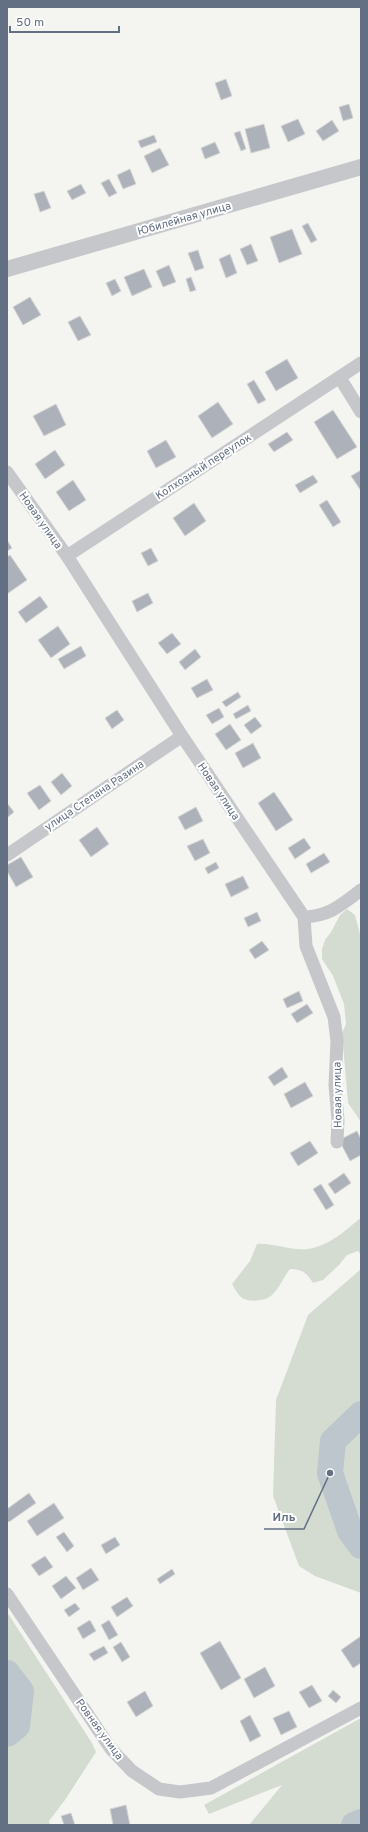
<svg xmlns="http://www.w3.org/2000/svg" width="368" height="1832" font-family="Overpass,sans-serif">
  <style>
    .green { fill: #d4dcd2 }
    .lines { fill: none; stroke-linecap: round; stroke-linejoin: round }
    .river { stroke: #bdc6cd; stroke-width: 26 }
    .building { fill: #adb2ba; stroke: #d6d6d4 }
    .minor { stroke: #c5c7cb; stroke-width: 13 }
    .tertiary { stroke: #c5c7cb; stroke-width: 16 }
    .labels { text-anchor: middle; stroke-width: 4; stroke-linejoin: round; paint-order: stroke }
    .street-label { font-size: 11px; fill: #636f83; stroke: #fff }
    .leader { fill: none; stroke: #636f83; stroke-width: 1.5 }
    .callout-dot { fill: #636f83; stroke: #fff; stroke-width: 1.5 }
    .callout-label { font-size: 12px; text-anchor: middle; font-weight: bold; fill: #636f83; stroke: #fff; stroke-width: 4; stroke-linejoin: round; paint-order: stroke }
  </style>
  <rect width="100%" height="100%" fill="#f4f5f1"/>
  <path class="green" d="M347,909L355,915L361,938V1122L348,1103L342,1033L346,1024L344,1004L333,976L322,959V949L325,940L331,932L340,915Z
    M359,1219H361V1255L358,1251L347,1255L339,1265L323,1280L313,1283C307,1273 302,1269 290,1269C284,1276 279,1289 272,1295C266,1301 251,1302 244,1299C238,1296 235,1289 232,1284L250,1261L257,1244C270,1243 283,1248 297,1249C321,1252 342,1234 359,1219Z
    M361,1269V1593L315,1576L299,1566L273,1496L276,1400L308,1315Z
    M7,1612L92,1743L96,1752L65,1800L49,1821L50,1825H7Z
    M361,1718V1825H249L282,1785L209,1814L204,1805Z"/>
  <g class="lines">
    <path class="river" d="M361,1414L333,1441L330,1473L350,1531L361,1546
      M7,1673L21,1691L17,1726L7,1734
      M354,1825L361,1822"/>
  </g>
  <path class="building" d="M226,79L232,96L221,100L215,83Z
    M349,104L353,118L343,121L339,107Z
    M298,119L305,134L288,142L281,126Z
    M332,120L339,131L323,141L316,131Z
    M264,124L270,148L251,153L245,129Z
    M240,131L246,149L241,151L234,133Z
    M154,135L157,142L141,148L138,141Z
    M215,142L220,153L205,159L201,148Z
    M160,148L169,165L152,173L144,156Z
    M130,169L136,184L123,189L117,175Z
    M109,179L117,193L109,197L101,183Z
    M81,184L86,193L72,200L67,191Z
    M44,191L51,208L40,212L34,194Z
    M308,223L317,240L311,243L302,226Z
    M292,229L302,254L279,263L270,237Z
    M251,244L258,261L247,265L240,249Z
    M198,250L204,268L195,271L188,253Z
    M230,254L237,273L226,278L219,259Z
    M169,265L176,282L163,287L156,271Z
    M144,269L152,287L132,296L124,277Z
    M191,277L196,290L190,292L186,279Z
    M115,279L121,291L112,296L106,283Z
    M30,297L41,315L23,325L13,307Z
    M80,316L91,335L78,341L68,322Z
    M287,359L298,378L276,391L265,372Z
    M254,380L266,400L258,404L247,384Z
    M218,402L233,424L212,438L198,416Z
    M56,404L66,425L44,436L33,416Z
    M333,410L357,447L337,459L314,422Z
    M287,432L293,440L274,452L268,444Z
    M166,440L176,457L156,468L147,451Z
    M55,450L65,465L45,479L35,464Z
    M361,470V491L351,476Z
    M313,475L318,482L300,493L295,485Z
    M73,480L86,500L69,511L56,492Z
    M327,500L341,522L333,527L319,505Z
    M194,503L206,521L185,536L173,518Z
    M7,540L12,548L7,551Z
    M151,548L158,561L148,566L141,553Z
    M10,555L27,580L7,594V557Z
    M148,593L153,603L137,612L132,601Z
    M40,596L48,607L26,623L18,612Z
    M58,626L70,644L51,658L38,640Z
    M172,633L181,644L167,654L158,643Z
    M81,646L86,656L64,669L58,659Z
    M195,649L201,657L185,670L179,662Z
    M207,679L213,690L197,698L191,688Z
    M238,692L241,697L226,707L222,702Z
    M248,705L251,711L236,719L233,714Z
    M219,708L224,717L212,724L206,715Z
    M117,710L124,720L112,729L105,718Z
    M255,717L262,726L251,734L244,725Z
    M230,724L241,740L226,750L215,734Z
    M253,743L261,758L243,768L235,753Z
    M62,773L72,786L61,795L51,782Z
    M40,785L51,801L39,810L27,793Z
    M274,792L293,820L276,831L258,803Z
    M7,803L14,812L8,817L7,816Z
    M196,807L203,821L185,830L178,817Z
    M97,827L109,844L91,857L79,840Z
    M304,838L311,848L295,859L288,848Z
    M203,839L210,853L195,861L187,846Z
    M324,853L330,862L311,873L306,864Z
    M21,857L33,877L16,887L7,871V865Z
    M216,862L219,868L208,874L205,868Z
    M243,876L249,888L231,897L225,884Z
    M257,912L261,921L248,927L244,918Z
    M262,941L269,950L255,959L249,950Z
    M299,991L303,1001L287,1008L283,999Z
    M307,1004L313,1013L297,1023L291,1014Z
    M282,1067L288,1077L274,1086L268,1077Z
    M305,1082L313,1096L291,1108L284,1094Z
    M357,1131L361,1139V1155L350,1161L339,1140Z
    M310,1141L318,1153L298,1166L290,1153Z
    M344,1173L351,1183L335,1194L328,1184Z
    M321,1184L334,1205L326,1210L313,1189Z
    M29,1493L36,1503L9,1522L7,1520V1509Z
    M54,1503L64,1518L37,1536L27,1521Z
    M64,1532L74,1546L67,1552L56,1537Z
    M115,1537L120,1545L106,1554L101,1545Z
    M45,1556L53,1567L39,1576L31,1565Z
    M91,1568L99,1580L83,1590L76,1578Z
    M172,1569L175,1574L160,1584L157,1579Z
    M66,1576L76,1588L61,1599L52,1586Z
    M127,1597L133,1606L117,1617L111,1607Z
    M75,1603L80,1609L69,1617L64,1610Z
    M90,1620L96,1631L83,1639L77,1628Z
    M109,1620L118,1635L109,1640L101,1625Z
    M361,1636V1663L353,1668L341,1650Z
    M220,1641L241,1678L221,1690L200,1653Z
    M121,1642L130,1657L122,1662L113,1647Z
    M104,1646L108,1653L94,1661L89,1654Z
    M265,1667L275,1686L254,1698L244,1679Z
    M312,1685L322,1701L309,1708L299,1692Z
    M333,1690L341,1697L336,1703L328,1696Z
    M145,1691L153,1706L136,1717L127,1702Z
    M289,1711L297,1727L281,1735L273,1718Z
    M250,1715L261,1736L250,1742L240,1721Z
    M126,1805L130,1825H113L110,1809Z
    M71,1813L75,1825H64L61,1816Z"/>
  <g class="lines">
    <path class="minor" d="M340,378L361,412
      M7,472L67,556L182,736L304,917L306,946L334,1017L337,1041L335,1085L338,1120L337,1142
      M67,556L361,363
      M7,855L182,736
      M304,917C330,916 341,905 361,890
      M7,1594L111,1749L132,1771L159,1789L180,1792L211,1788L361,1708"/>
    <path class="tertiary" d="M7,269L361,167"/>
  </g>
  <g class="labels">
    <g class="street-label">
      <text transform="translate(184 218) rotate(-16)" y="4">Юбилейная улица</text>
      <text transform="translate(203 466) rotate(-33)" y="4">Колхозный переулок</text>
      <text transform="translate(41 520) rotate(55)" y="4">Новая улица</text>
      <text transform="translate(219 791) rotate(56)" y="4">Новая улица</text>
      <text transform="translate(94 795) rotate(-34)" y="4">улица Степана Разина</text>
      <text transform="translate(337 1095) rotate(-91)" y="4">Новая улица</text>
      <text transform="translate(100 1729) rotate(54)" y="4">Ровная улица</text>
    </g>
  </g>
  <path class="leader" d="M330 1473L304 1529H264"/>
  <circle class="callout-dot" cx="330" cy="1473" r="4"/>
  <g class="callout-label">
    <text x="284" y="1521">Иль</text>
  </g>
  <rect width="368" height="1832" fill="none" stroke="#636f83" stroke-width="16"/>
  <path d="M10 26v6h109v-6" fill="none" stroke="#636f83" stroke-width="2"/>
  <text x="16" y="26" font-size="12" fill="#636f83" stroke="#ffffff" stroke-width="3" paint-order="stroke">50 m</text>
</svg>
